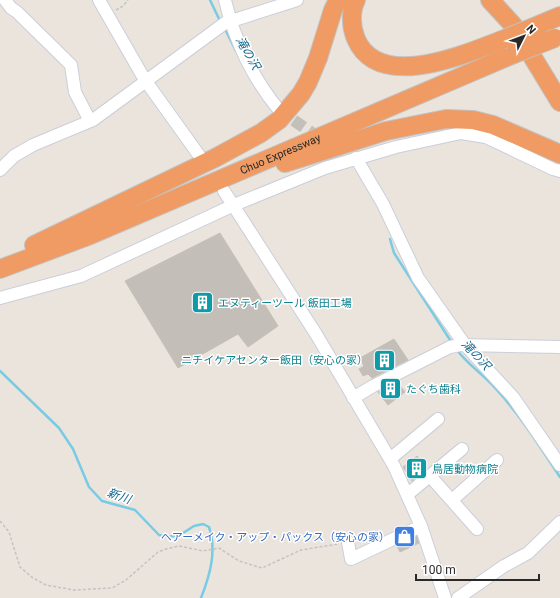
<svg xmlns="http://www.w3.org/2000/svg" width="560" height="598" font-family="Roboto,'Noto Sans JP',sans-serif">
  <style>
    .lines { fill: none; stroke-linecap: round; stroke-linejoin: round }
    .stream { stroke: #79cbe3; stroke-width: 2.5 }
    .building { fill: #c3beb8; stroke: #c5c0b7 }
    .minor-tunnel { stroke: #c3bfb9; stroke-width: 12; stroke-dasharray: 12 6; stroke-linecap: butt }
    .minor-casing { stroke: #cbceda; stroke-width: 14 }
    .highway-casing { stroke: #c3c3c3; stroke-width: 20 }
    .path { stroke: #c3c3c3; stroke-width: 1.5; stroke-dasharray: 3 2; stroke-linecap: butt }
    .minor { stroke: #fff; stroke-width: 12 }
    .highway { stroke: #ef9b63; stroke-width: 18 }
    .highway-bridge-casing { stroke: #c3c3c3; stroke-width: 20; stroke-linecap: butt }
    .highway-bridge { stroke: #ef9b63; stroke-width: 18 }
    .labels { text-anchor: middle; stroke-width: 3; stroke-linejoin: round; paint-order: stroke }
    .street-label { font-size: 11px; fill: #292929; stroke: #fff }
    .culture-label { font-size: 11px; fill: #0d838f; stroke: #fff; text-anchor: start }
    .shop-label { font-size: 11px; fill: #366cbe; stroke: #fff; text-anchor: end }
    .water-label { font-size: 12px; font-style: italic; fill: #196a8e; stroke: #fff }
  </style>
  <rect width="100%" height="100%" fill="#eae4dd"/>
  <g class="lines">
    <path class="stream" d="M210,0L220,21
      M224,27L236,51
      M390,239L394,253L452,343
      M457,350C468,365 484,375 496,389C521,416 540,447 560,477
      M0,371L59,428L73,449L89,487L102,501L135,510L159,535L167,537L180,535L194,526L203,524L209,527C217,551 210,575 201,598"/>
  </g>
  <path class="building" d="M220,233L278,326L248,347L238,334L178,368L125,281Z
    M394,339L408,360L372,378L368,374L363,376L359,369L364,366L360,358Z
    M398,383L405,392L388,405L378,392Z
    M417,456L427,469L412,481L403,467Z
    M417,536L419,543L400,552L397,546Z"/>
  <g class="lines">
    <path class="minor-tunnel" d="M279,110L322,140"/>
    <defs>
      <path id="minor" d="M5,0L11,8L17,12L71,65L75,92L90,121
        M99,0L145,80L201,158
        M225,0C234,39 253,79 279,110
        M356,158L383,204L418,278L465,345L513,397L560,465
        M0,170L14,156L33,145L93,120L225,23L297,0
        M224,191L316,334L394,466L421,526L445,598
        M0,298L81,276L234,205L325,168L396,147L461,133L486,137L553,169L560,171
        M353,398L373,386L450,347L460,345L560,347
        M390,459L438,419
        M430,476L477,529
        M408,494L462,449
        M452,500L497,460
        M348,542L351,559L421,526
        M458,598L504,566L528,553L560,522"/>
      <g id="highway">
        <path d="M356,0C350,12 351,27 356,39C379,92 465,54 502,40"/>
        <path d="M490,0L513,25L560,102"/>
        <path d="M541,24L560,16"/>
        <path d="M285,163L386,131L446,119L473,120L493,125L560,154"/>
        <path d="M34,245L215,158L261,133L279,120L301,94L308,82L318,58L333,10L338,0"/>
        <path id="s1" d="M0,269L88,236L514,54"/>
      </g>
    </defs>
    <use href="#minor" class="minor-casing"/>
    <use href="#highway" class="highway-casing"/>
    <path class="path" d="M116,10L123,6L128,0
      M0,521L9,532L20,567L33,578L46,585L74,590L112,588L126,580L158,552L166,549L179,546L203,551L219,548L239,561L262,568L301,550L338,544"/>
    <use href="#minor" class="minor"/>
    <use href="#highway" class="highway"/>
    <defs>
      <path id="highway-bridge" d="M502,40L541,24
        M514,54L555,38"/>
    </defs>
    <use href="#highway-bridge" class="highway-bridge-casing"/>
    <use href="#highway-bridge" class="highway-bridge"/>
  </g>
  <defs>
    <symbol id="building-square" viewBox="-11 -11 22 22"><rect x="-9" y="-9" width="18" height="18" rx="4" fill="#0f9aa8" stroke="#fff"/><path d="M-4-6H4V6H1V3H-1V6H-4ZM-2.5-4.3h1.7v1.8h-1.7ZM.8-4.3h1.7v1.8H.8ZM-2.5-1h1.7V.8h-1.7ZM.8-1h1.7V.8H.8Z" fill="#fff"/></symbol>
    <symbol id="shop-square" viewBox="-11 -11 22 22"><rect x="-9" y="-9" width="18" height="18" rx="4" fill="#3f7fe0" stroke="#fff"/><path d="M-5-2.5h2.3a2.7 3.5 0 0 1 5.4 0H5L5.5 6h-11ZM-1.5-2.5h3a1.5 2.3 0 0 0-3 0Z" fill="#fff"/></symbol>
  </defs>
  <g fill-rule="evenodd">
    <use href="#building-square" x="190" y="290" width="25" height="25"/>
    <use href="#building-square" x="372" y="348" width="25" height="25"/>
    <use href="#building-square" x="378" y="376" width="25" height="25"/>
    <use href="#building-square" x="404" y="456" width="25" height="25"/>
    <use href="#shop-square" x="392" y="524" width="25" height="25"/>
  </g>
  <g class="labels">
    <g class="street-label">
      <text dy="4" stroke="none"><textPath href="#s1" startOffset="303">Chuo Expressway</textPath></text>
    </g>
    <g class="culture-label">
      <text x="218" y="307">エヌティーツール 飯田工場</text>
      <text x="368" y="364" text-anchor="end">ニチイケアセンター飯田（安心の家）</text>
      <text x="406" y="393">たぐち歯科</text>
      <text x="432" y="473">鳥居動物病院</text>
    </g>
    <g class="shop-label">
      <text x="390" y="541">ヘアーメイク・アップ・パックス（安心の家）</text>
    </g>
    <g class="water-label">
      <text transform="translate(248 53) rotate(60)" y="4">滝の沢</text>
      <text transform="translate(476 355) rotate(47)" y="4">滝の沢</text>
      <text transform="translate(119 496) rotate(20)" y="4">新川</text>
    </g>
  </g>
  <g transform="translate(524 36) rotate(48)" stroke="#ffffff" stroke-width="3" paint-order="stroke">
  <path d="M0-3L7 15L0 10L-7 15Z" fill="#292929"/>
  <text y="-6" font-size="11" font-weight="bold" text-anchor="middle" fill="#292929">N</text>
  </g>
  <path d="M416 574v6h123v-6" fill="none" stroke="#292929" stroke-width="2"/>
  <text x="422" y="574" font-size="12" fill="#292929" stroke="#ffffff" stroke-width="3" paint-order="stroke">100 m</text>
</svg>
